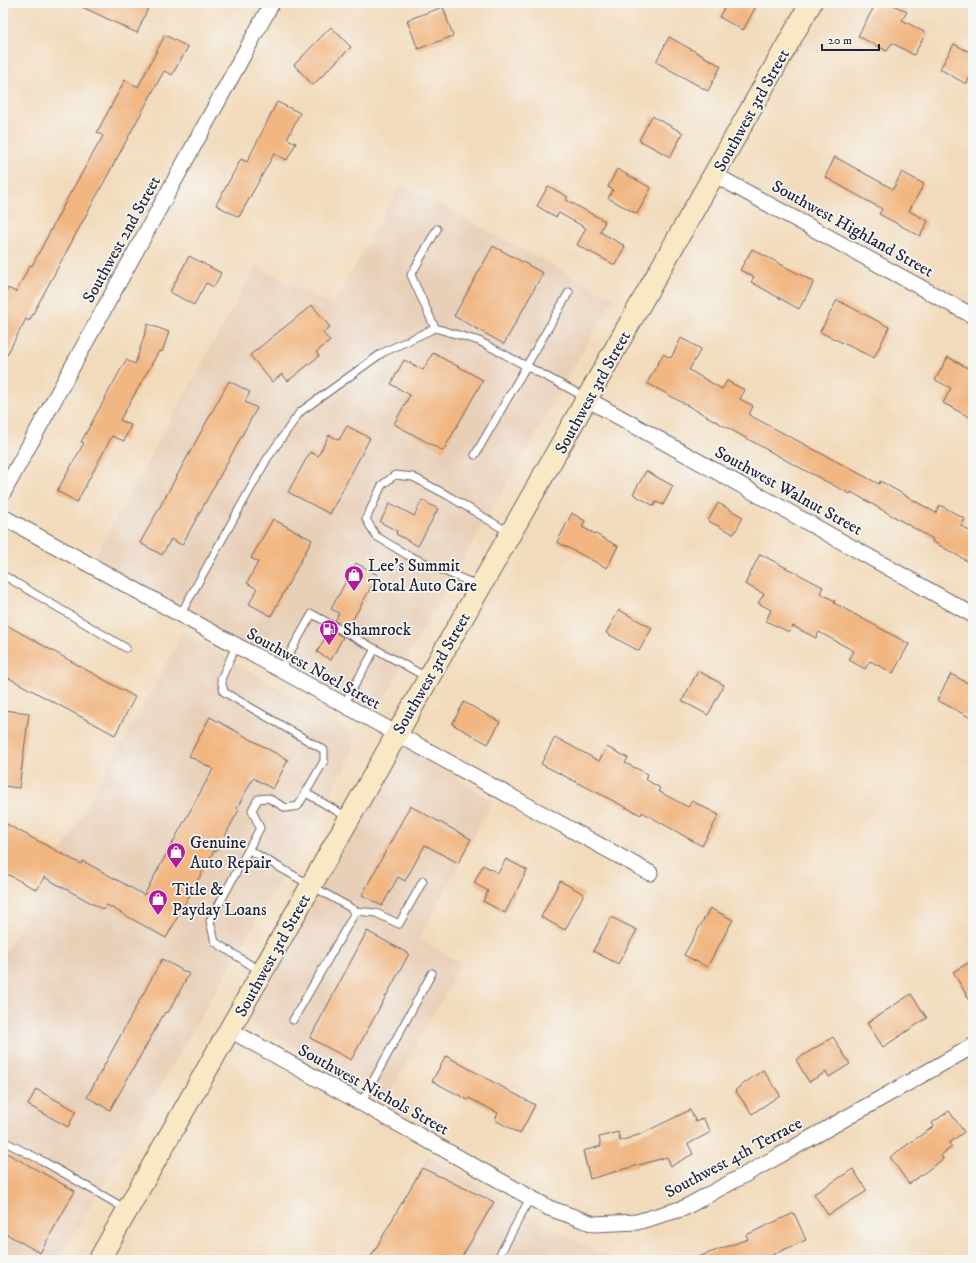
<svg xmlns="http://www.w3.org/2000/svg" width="976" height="1263" font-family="'IM FELL DW Pica',serif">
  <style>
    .built { fill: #e8cfb7 }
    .building { fill: #f1b681 }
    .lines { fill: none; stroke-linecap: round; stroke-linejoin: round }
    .service-casing { stroke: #6b6368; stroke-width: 9 }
    .minor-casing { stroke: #6b6368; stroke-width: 17 }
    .secondary-casing { stroke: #6b6368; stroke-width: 23 }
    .service { stroke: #fff; stroke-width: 7 }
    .minor { stroke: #fff; stroke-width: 15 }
    .secondary { stroke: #f8e8c3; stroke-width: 21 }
    .labels { text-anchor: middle; stroke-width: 3.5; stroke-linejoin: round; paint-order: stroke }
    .street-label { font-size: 17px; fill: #22223b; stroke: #f6f6f2 }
    .poi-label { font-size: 17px; fill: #22223b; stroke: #f6f6f2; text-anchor: start }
  </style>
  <rect width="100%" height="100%" fill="#f6f6f2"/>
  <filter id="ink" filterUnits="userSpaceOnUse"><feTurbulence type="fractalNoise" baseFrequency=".025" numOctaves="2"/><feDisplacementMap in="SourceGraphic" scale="8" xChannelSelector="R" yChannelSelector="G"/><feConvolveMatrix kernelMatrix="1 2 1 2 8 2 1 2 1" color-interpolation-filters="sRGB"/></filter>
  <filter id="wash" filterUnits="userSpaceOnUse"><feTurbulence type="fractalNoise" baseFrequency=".012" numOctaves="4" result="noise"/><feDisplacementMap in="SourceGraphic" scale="16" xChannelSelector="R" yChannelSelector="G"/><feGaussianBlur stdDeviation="0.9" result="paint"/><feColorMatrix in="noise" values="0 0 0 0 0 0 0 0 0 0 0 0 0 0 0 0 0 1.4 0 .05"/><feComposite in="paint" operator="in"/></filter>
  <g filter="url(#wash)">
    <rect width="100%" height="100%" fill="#f2dbbc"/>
    <path class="built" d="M401,184L613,298L383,700L370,705L354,704L93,560L256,266L332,307Z
      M184,632L348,730L355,742L351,758L59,1260H3V957Z
      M397,746L412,751L493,801L419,939L461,964L388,1096L250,1023L245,1011Z
      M428,1156L550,1227L611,1260H369Z"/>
    <g id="blocks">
      <path class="building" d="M74,3H137L148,8L137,33Z
        M727,3H758L743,30L719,17Z
        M876,3H890L907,12L902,20L926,33L914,55L892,43L887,51L858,36Z
        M443,7L453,36L418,49L407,20Z
        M331,27L351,47L313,85L294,65Z
        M165,35L188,47L172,75L164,71L29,321L26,319L3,362V298L8,288L16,292L30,265L32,266L68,197L103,136L97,132L125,80L138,87Z
        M669,37L721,66L708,91L656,62Z
        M954,44L973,54V72L966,84L940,69Z
        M277,102L300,113L287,139L296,143L287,160L274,154L239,217L216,205L241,159L247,162Z
        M652,116L683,133L670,157L639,140Z
        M835,157L893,189L902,172L924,184L909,211L928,221L920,236L879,214L882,209L825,177Z
        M617,169L651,188L637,214L608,198L613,190L608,187Z
        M548,186L568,197L566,200L605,221L600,232L625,246L615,265L577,245L586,228L559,213L556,217L537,206Z
        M493,246L543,273L504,344L454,316Z
        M752,249L814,282L799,309L751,282L754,277L740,270Z
        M189,256L221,273L214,287L206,283L194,305L170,292Z
        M837,300L889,327L874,358L820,332Z
        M312,305L330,327L323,333L330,341L316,352L319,356L288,381L282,374L272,382L250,355Z
        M148,324L169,332L162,352L159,351L120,420L131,425L124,441L112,436L77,502L57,491L84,443L81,442L126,360L135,364Z
        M681,338L701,349L689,370L722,389L727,381L745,390L740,399L753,406L749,415L879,484L880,481L936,513L940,505L965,519L961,526L973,533V549L967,561L932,541L933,539L851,492L850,494L791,463L647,383L663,354L671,358Z
        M433,353L483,380L443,451L394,424L410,395L391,384L404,360L423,370Z
        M948,357L973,371V419L943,403L951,388L935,380Z
        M229,381L250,392L245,402L257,408L182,545L171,539L162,555L140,543Z
        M347,426L370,438L330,514L288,492L310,452L318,456L329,435L339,440Z
        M646,471L673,486L663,505L656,502L654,506L633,494Z
        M422,500L438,509L418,546L396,534L397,531L380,522L390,503L414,516Z
        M718,503L743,517L734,534L708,521Z
        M572,513L585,521L582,527L618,546L607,568L557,542Z
        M273,519L312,540L271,616L249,604L257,589L247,583L258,562L251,558Z
        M760,554L823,587L820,593L835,601L834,603L909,644L893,673L870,661L865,669L849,660L854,651L819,632L816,638L793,626L789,632L766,621L771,610L758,603L764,594L745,584Z
        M356,563L378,575L348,628L335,621L339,613L331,609Z
        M619,610L652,628L639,651L606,633Z
        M3,623L135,697L115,735L3,675Z
        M330,629L343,637L331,660L317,652Z
        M698,671L724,685L708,715L682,701Z
        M951,674L973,686V719L937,700Z
        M464,702L500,722L488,744L452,724Z
        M3,710L29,713L19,788L3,786Z
        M210,717L288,760L273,789L253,778L237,808L239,810L216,852L214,851L166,938L107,905L104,910L44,877L37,890L3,872V822L81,864L83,861L144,895L213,769L189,756Z
        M555,737L599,761L607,747L628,758L625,763L648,774L645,779L660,788L658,791L688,807L692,801L719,815L702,846L642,812L641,815L541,764Z
        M410,806L471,839L458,863L425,845L405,881L398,877L382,906L362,895Z
        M506,859L527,870L505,913L483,901L488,891L474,883L483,865L498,873Z
        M560,881L584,894L565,930L541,917Z
        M710,908L733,920L707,967L684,955Z
        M611,917L637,930L618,964L593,951Z
        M367,931L409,954L351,1060L310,1038Z
        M162,959L189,974L168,1013L165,1012L110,1110L87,1097Z
        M973,960V1006L953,972Z
        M911,994L927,1018L883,1047L867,1023Z
        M833,1037L850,1064L829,1077L826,1072L809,1082L796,1060Z
        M446,1056L535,1105L520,1134L495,1120L498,1113L469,1098L468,1100L432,1081Z
        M763,1070L780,1095L752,1114L735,1090Z
        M36,1089L76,1111L68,1127L28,1105Z
        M690,1110L696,1122L703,1118L711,1132L688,1144L693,1154L671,1166L667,1157L590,1179L583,1151L601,1146L599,1137L618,1132L620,1141L641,1134Z
        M949,1111L964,1132L949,1143L952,1147L941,1155L943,1159L909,1184L890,1157L934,1126L932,1123Z
        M3,1151L75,1191L40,1253L3,1232Z
        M422,1168L494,1202L460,1260H369Z
        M853,1169L867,1191L828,1215L814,1194Z
        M794,1213L806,1240L761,1260H695V1258L748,1239L746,1235Z"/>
    </g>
  </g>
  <g filter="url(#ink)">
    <use href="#blocks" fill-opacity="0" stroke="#6b6368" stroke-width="1"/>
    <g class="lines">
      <defs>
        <path id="service" d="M435,328L411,275L437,229
          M475,455L569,292
          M3,575L126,648
          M479,586L407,555L376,536L366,519L382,485L395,475L413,477L447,495L510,533
          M180,615L267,459L300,412L382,353L435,328L479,341L585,397
          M236,646L221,679L224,692L324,750V761L298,806L286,808L268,798L258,799L252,810L260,828L210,921L215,942L260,971
          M280,670L312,614L428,678
          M343,706L375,649
          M306,793L347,817
          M249,850L356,911L293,1020
          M356,911L376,913L399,924L423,881
          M361,1103L432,973
          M3,1141L41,1160L126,1209
          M497,1260L530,1198"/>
        <path id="minor" d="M715,175L973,316
          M587,399L973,615
          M3,493L272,3
          M3,517L650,873
          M230,1030L549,1208L594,1224L637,1222L684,1208L786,1152L973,1046"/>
        <path id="secondary" d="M99,1260L811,3"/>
      </defs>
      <use href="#service" class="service-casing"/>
      <use href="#minor" class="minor-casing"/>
      <use href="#secondary" class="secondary-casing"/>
      <use href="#service" class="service"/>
      <use href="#minor" class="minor"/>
      <use href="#secondary" class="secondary"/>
    </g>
  </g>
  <defs>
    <symbol id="shop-pin" viewBox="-11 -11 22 30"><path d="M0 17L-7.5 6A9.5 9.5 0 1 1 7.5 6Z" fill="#b5179e" stroke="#f6f6f2"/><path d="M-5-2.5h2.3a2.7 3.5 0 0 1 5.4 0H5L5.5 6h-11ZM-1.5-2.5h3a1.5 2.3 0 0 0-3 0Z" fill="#fff"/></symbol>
    <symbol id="fuel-pin" viewBox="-11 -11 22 30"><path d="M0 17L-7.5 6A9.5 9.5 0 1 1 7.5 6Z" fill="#b5179e" stroke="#f6f6f2"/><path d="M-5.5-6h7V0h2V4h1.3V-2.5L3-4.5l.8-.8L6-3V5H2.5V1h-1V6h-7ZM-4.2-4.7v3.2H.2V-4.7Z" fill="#fff"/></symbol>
  </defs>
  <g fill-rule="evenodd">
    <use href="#shop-pin" x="343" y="564" width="22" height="30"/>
    <use href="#fuel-pin" x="318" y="618" width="22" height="30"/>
    <use href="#shop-pin" x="165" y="841" width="22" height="30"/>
    <use href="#shop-pin" x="147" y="888" width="22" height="30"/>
  </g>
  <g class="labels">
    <g class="street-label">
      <text transform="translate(751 110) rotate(-61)" y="6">Southwest 3rd Street</text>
      <text transform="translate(853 228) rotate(29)" y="6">Southwest Highland Street</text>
      <text transform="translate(121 239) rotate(-61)" y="6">Southwest 2nd Street</text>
      <text transform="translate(592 392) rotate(-61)" y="6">Southwest 3rd Street</text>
      <text transform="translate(789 490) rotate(29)" y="6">Southwest Walnut Street</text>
      <text transform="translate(314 668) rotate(29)" y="6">Southwest Noel Street</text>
      <text transform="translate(431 673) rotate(-60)" y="6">Southwest 3rd Street</text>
      <text transform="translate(272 955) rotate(-61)" y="6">Southwest 3rd Street</text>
      <text transform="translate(374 1089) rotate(29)" y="6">Southwest Nichols Street</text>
      <text transform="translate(733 1157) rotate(-28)" y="6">Southwest 4th Terrace</text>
    </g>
    <g class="poi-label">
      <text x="368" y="571">Lee's Summit<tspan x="368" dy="20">Total Auto Care</tspan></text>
      <text x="343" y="635">Shamrock</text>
      <text x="190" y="848">Genuine<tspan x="190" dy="20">Auto Repair</tspan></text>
      <text x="172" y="895">Title &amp;<tspan x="172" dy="20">Payday Loans</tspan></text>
    </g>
  </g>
  <rect width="976" height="1263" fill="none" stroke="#f6f6f2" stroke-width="16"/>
  <path d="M822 44v6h57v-6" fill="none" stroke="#22223b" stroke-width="2"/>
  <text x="828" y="44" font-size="12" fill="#22223b" stroke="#f6f6f2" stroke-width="3" paint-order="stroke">20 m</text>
</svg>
